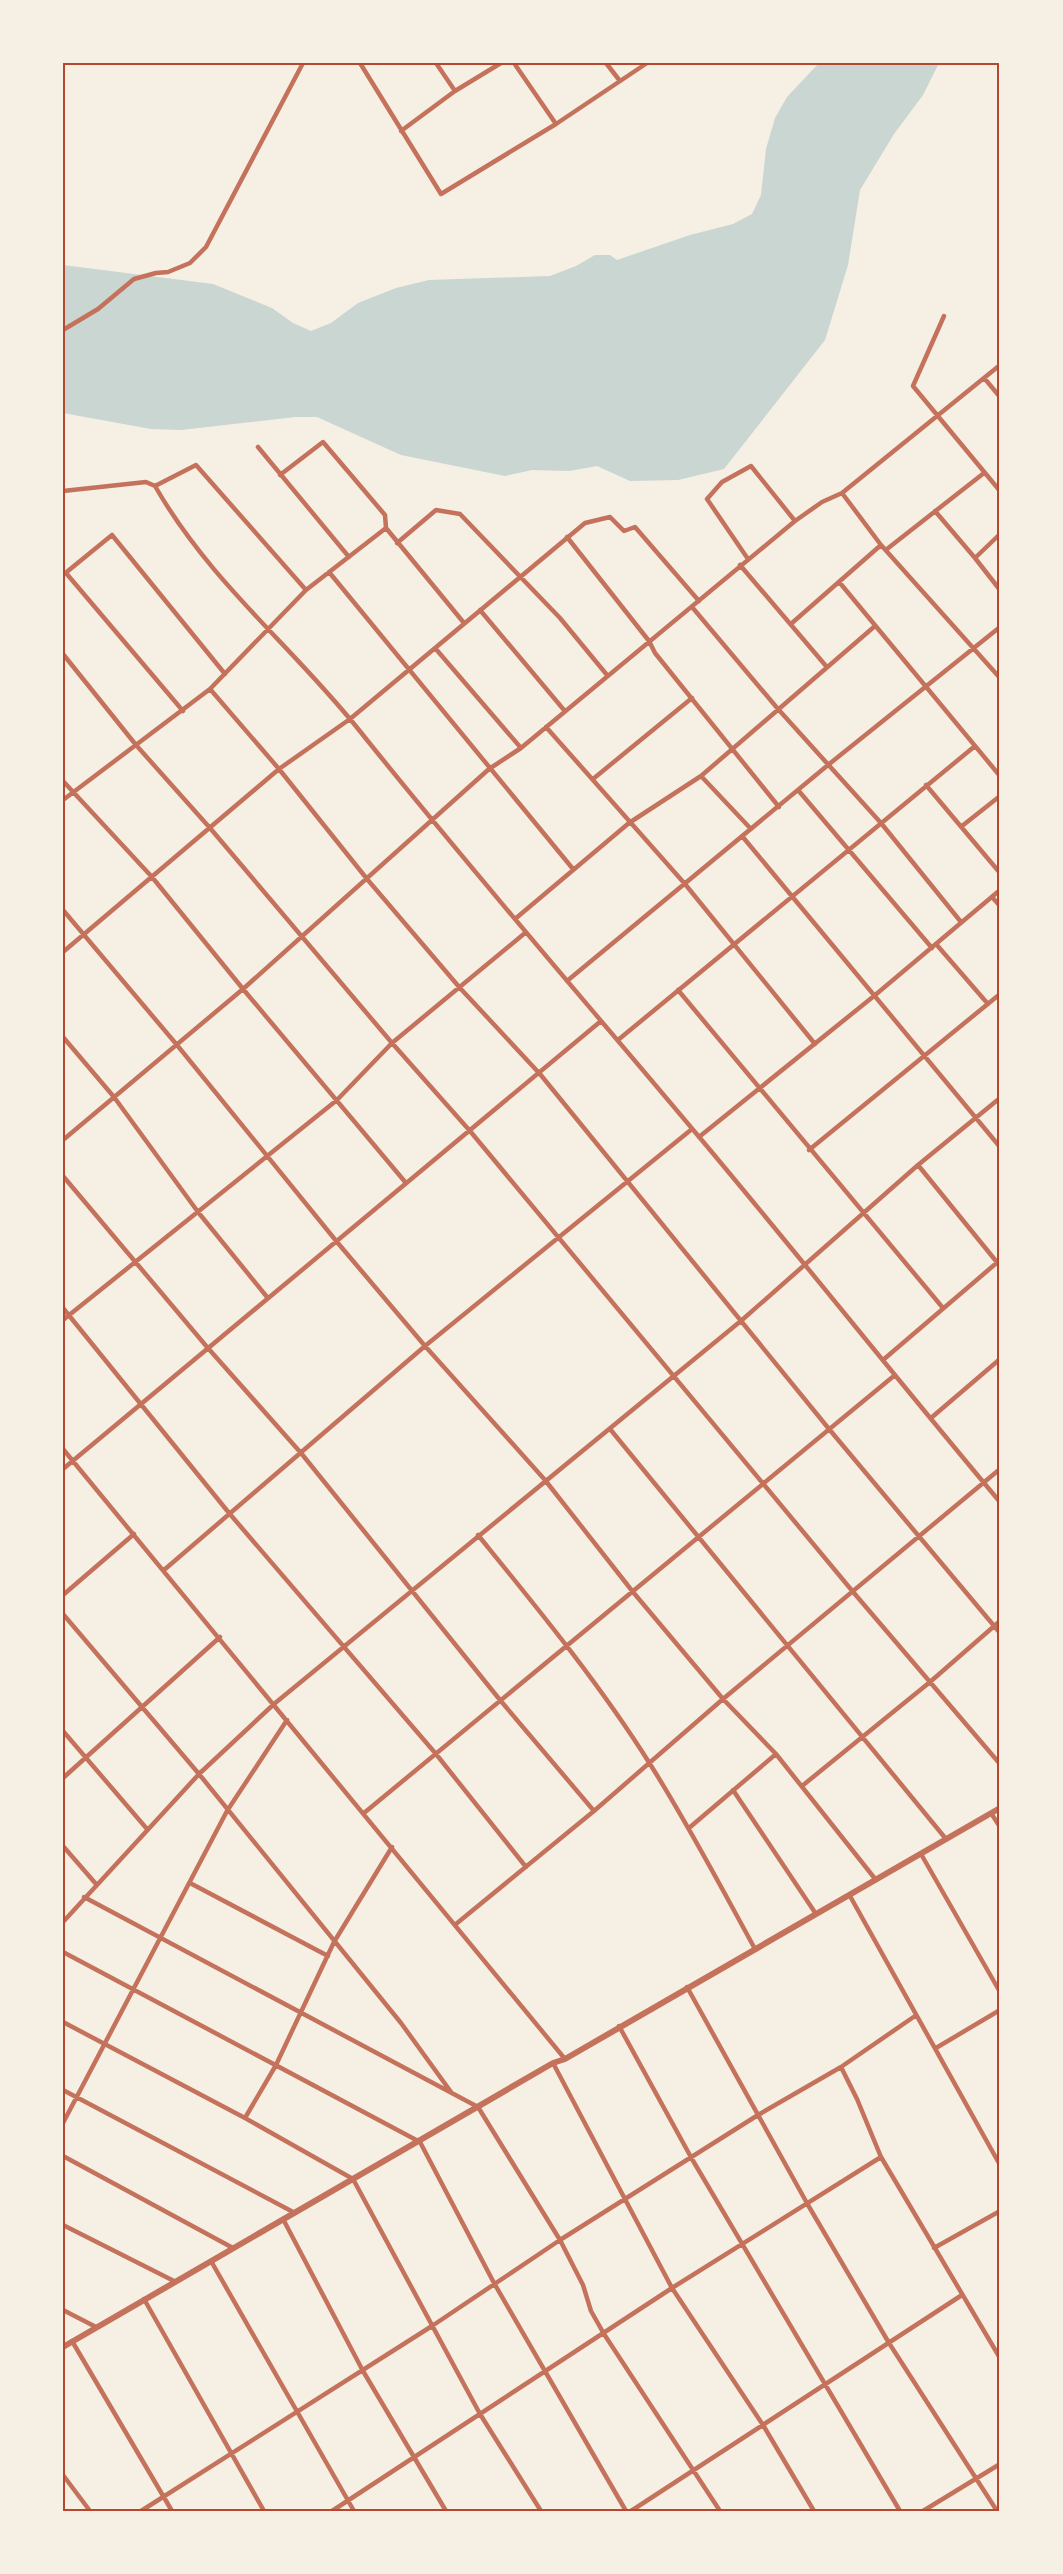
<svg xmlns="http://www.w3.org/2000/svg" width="1063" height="2574" font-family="Helvetica,sans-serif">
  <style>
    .water { fill: #c9d6d2 }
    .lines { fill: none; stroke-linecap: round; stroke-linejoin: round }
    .minor { stroke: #c5725c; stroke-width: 4.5 }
    .tertiary { stroke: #c5725c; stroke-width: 6 }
    .neatline { fill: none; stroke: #b5482f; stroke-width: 2 }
  </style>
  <rect width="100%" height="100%" fill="#f6efe4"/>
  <path class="water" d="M819,63H939L923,95L894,134L860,190L848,265L825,340L724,469L678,480L630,481L597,466L569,471L532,470L505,476L401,455L317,417H295L181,430L151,429L63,413V265L213,284L272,308L293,323L311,331L331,323L358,303L396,288L429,280L550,276L576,266L595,255H610L617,260L690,235L733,224L752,214L761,195L766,149L775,118L787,97Z"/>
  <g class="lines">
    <path class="minor" d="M360,63L441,194L556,124L647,63
      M436,63L455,91
      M514,63L556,124
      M606,63L620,81
      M401,131L455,91L501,63
      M944,316L913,386L1000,491
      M63,330L98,309L134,279L156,273L168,272L190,263L206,247L303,63
      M985,379L1000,397
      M258,447L349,557
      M280,475L323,442L385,515L386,528L464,623
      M155,486L196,465L306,590
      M63,491L146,482L155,486C210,582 292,646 359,730C470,869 586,1002 700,1138C801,1258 899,1382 1000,1502
      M842,493L881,545L1000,678
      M935,511L975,558
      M1000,534L975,558L1000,590
      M567,537L649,641L655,653L779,807
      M397,543L436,510L460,514L560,618L607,675
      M887,549L984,473
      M748,559L707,499L722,482L751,466L795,521
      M740,565L826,666
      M329,572L573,869
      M66,573L183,711
      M63,575L112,535L225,674
      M840,583L1000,776
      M692,607L778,709L881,823L961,922
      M480,610L564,710
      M792,623L881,545
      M435,648L521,748
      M63,654L136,745L210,828L392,1043L470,1131L854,1593L1000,1764
      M210,689L279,769L367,879L460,988L540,1074L829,1429L1000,1633
      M546,727L685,884L815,1044
      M701,776L751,829
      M593,779L692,698
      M63,781L152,877L243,989L406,1183
      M926,785L1000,873
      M798,790L932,948
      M63,800L210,689L306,590L386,528
      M962,826L1000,796
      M742,836L1000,1147
      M992,897L1000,906
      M63,910L177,1045L337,1242L425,1346L545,1480L633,1592L723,1699L776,1754L876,1880
      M515,919L629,823L701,776L875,626
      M936,944L988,1004
      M63,952L279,769L350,719L585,523L610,517L624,531L635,527L699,601
      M567,981L828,765L1000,627
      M678,990L943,1308
      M63,1037L114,1097L198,1212L267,1297
      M618,1040L975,746
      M699,1137L874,996L1000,890
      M63,1140L243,989L489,769L521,748L795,521L822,502L842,493L1000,365
      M809,1150L1000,994
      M918,1165L1000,1266
      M63,1176L207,1347L301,1453L500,1700L594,1811
      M63,1308L229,1513L436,1754L526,1867
      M63,1320L337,1100L392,1043L525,933
      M883,1360L1000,1260
      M931,1418L1000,1359
      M610,1429L946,1839
      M63,1449L565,2059
      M63,1469L601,1021
      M478,1535C538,1609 599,1683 650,1764C688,1824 721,1887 755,1949
      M164,1570L425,1346L692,1129
      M63,1595L134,1534
      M63,1614L199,1774L401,2023L451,2092
      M63,1731L147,1829
      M63,1778L220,1637
      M802,1786L930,1682L1000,1621
      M733,1790L816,1914
      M364,1813L895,1375
      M991,1813L1000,1827
      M689,1828L776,1754
      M63,1846L96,1884
      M921,1854L1000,1992
      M190,1883L328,1956
      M850,1896L1000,2165
      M84,1897L478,2107L560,2240L583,2285L591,2311L604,2334L720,2511
      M63,1922L199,1774L274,1704L742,1320L918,1165L1000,1098
      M456,1924L594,1811L723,1699L1000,1469
      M63,1952L420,2142L494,2283L626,2511
      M687,1987L808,2205L889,2343L997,2511
      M63,2022L245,2118L353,2179L480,2414L541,2511
      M619,2026L692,2159L900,2511
      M936,2048L1000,2010
      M553,2063L672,2288L763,2425L814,2511
      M841,2067L857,2099L881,2157L1000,2358
      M63,2090L295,2213
      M245,2118L276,2065L334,1942L392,1847
      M63,2123L227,1811L287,1720
      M63,2156L233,2248
      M283,2219L363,2371L446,2511
      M63,2225L174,2281
      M934,2248L1000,2211
      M211,2261L354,2511
      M144,2299L264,2511
      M63,2310L96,2327
      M72,2341L172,2511
      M63,2475L90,2511
      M141,2511L432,2326L560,2240L758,2115L841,2067L915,2016
      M332,2511L672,2288L881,2157
      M631,2511L962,2295
      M923,2511L1000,2464"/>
    <path class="tertiary" d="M63,2347L553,2063L565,2059L1000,1808"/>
  </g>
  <rect width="1063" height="2574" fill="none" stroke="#f6efe4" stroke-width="129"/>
  <rect x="64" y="64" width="934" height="2446" class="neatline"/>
</svg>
